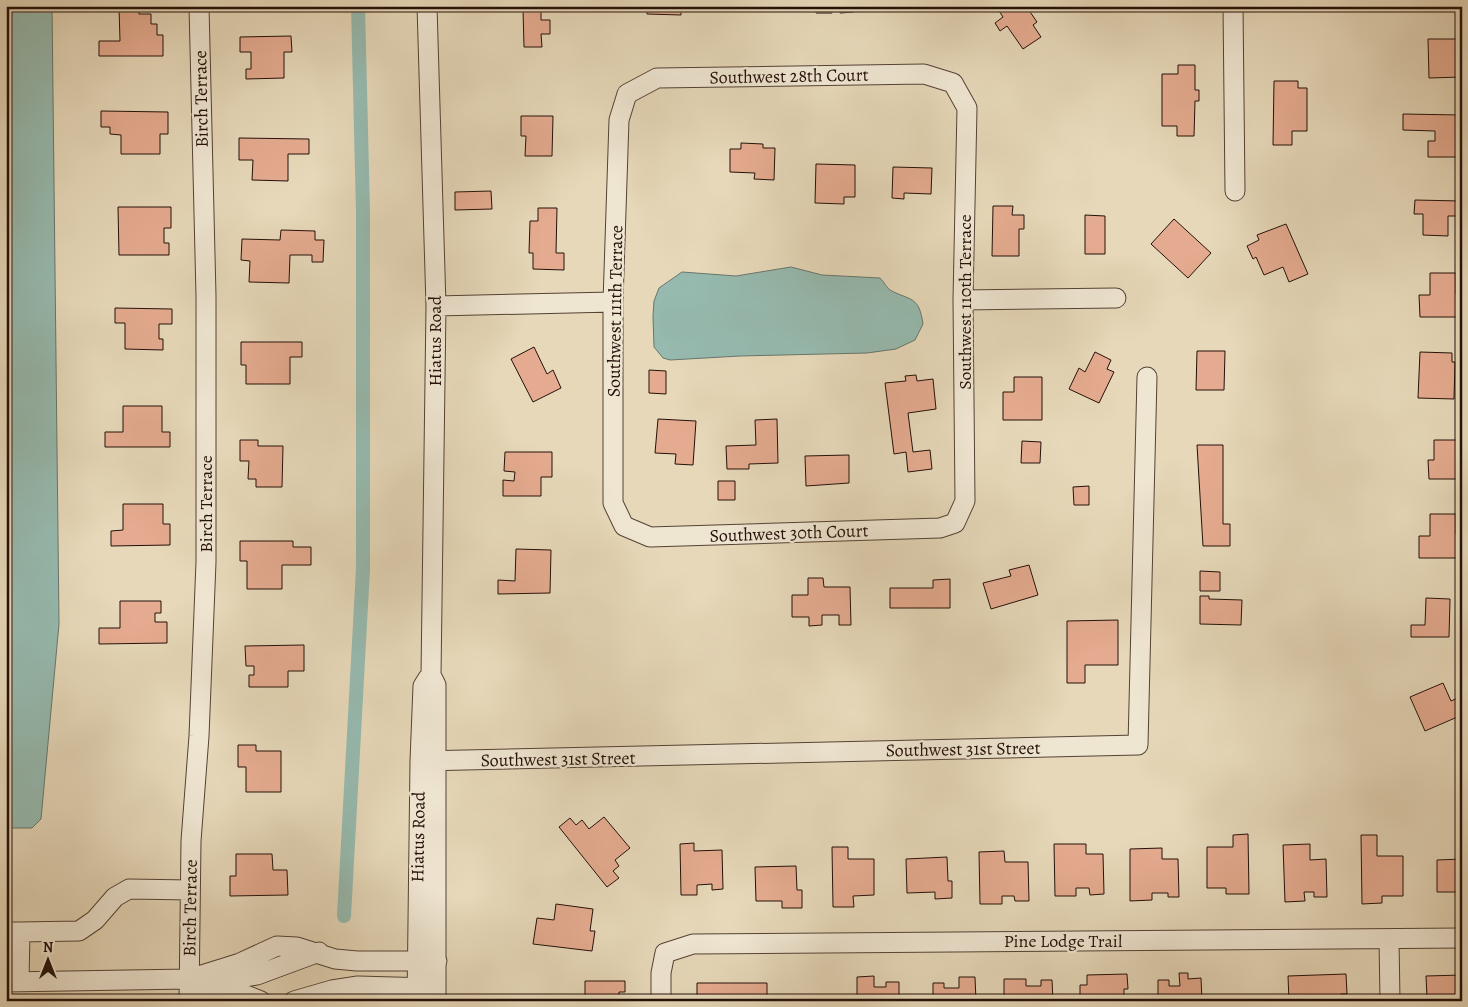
<svg xmlns="http://www.w3.org/2000/svg" width="1468" height="1007" font-family="Alegreya,serif">
  <style>
    .water { fill: #96baaf; stroke: #68766d }
    .lines { fill: none; stroke-linecap: round; stroke-linejoin: round }
    .canal { stroke: #96baaf; stroke-width: 14 }
    .building { fill: #e5ab90; stroke: #241009 }
    .minor-casing { stroke: #544235; stroke-width: 21 }
    .minor { stroke: #efe6d2; stroke-width: 19 }
    .labels { text-anchor: middle; stroke-width: 4.5; stroke-linejoin: round; paint-order: stroke }
    .street-label { font-size: 18px; fill: #241009; stroke: #efe6d2 }
  </style>
  <rect width="100%" height="100%" fill="#e6d8b9"/>
  <filter id="stains"><feTurbulence type="fractalNoise" baseFrequency=".004" numOctaves="4"/><feColorMatrix values="0 0 0 0 .2 0 0 0 0 .09 0 0 0 0 .02 0 0 0 .5 -.17"/></filter>
  <radialGradient id="worn" r=".72"><stop offset=".6" stop-color="#630" stop-opacity="0"/><stop offset="1" stop-color="#630" stop-opacity=".3"/></radialGradient>
  <path class="water" d="M6,6H52L59,624L41,819L32,828H6Z
    M791,267L822,275L880,278C884,282 887,288 890,290C910,301 919,295 923,324L915,340L896,349L867,353L740,356L670,360L663,358L654,347L653,316L654,301L659,288L682,272L736,276Z"/>
  <g class="lines">
    <path class="canal" d="M344,916L363,569V212L358,6"/>
  </g>
  <path class="building" d="M138,6L139,14H151V24H157V35H163V56H99V41H120L119,7Z
    M647,6H681V15L647,14Z
    M731,6H767V7L731,8Z
    M816,6H832V13H816Z
    M839,6H854V12L840,13Z
    M1006,6H1026L1037,22L1033,25L1041,37L1023,49L1007,26L1000,31L995,23L1003,17L999,11Z
    M541,8V20H550V34H541L542,47H524L523,9Z
    M291,36L292,52H284V78L246,79V69H251V52H240V37Z
    M1428,39H1462V77L1429,78Z
    M1178,65H1195V90H1199V101H1195L1194,136H1177V126H1162V74H1178Z
    M1274,81H1298V88H1307V131H1292V145H1273Z
    M101,111L168,112V134H160V154H121V135L110,134V127H101Z
    M1403,114L1460,115L1459,157H1428V141H1435V131L1403,130Z
    M521,116H553L552,156H525L526,136H521Z
    M239,138L309,139V154H288V181L252,180L253,160H239Z
    M741,143L763,144V148H775L774,180L754,179L755,173L730,172V149H741Z
    M816,164L855,165V197H844V204L815,203Z
    M893,167L932,168L931,194L904,193V199L892,198Z
    M491,191L492,209L455,210V192Z
    M1415,200L1461,201V216H1448V236L1423,235V214H1414Z
    M993,206H1013L1012,215H1024V229H1019V256H992Z
    M118,207H171V228H164V243H169V255H119Z
    M538,208H557L556,253H564V270L533,269V253H529L530,221H538Z
    M1085,215L1105,216V254H1085Z
    M1174,219L1211,253L1188,278L1151,244Z
    M1286,224L1308,274L1289,282L1283,267L1264,275L1256,257L1253,259L1247,246L1259,240L1257,235Z
    M281,230L315,231V240H324L323,262H312V255H290L289,283L249,282L250,261L241,260L242,239L280,240Z
    M1430,273H1456V294H1459L1460,317H1420L1419,295H1430Z
    M115,308L172,309V324H159V339H163V350L125,349V323H115Z
    M241,342H302V357H290V384H246V365H241Z
    M534,347L547,374L553,370L561,388L533,402L511,359Z
    M1197,351H1225L1224,390H1196Z
    M1095,352L1111,360L1107,369L1114,372L1099,403L1069,389L1079,368L1085,372Z
    M1420,352L1452,353V362H1455L1454,399L1418,398Z
    M649,370L666,371V394L649,393Z
    M916,375L917,381L933,379L936,409L908,413L913,452L930,450L932,469L908,472L906,452L894,454L885,383L906,381L905,376Z
    M1014,377H1042V420H1003V392H1014Z
    M123,406H162V432H170V447H105V432H123Z
    M658,419L696,421L693,465L675,464L676,454L655,453Z
    M777,419L778,463L749,464V469H727L726,446L756,445L755,420Z
    M240,440H258V446H283L282,487H256V479H248L249,461H240Z
    M1434,440H1462V479H1429L1428,460H1434Z
    M1022,441L1041,442L1040,463H1021Z
    M1197,445H1223V524H1230V546H1203Z
    M505,452H552V477H541V496H503V480L514,481L515,472L504,471Z
    M849,455V483L806,486L805,456Z
    M718,481H735V500H718Z
    M1089,486V505H1074L1073,487Z
    M123,504H163V524H170V545L111,546V531L123,530Z
    M1430,514H1456V534H1461V558H1419V536H1430Z
    M240,541H293V547H311V565H282V589H247V561H240Z
    M516,549L551,550L550,593L498,594V580L515,581Z
    M1029,565L1038,595L991,609L983,583L1011,576L1009,570Z
    M1200,571L1220,572V591H1200Z
    M808,578H823L824,587H850L851,625H839V615H822V625L809,626V617H792V595H808Z
    M950,579V608H890V588H933V580Z
    M1200,596H1209V599L1242,600L1241,625L1200,624Z
    M1426,598L1450,599L1449,637H1411V625H1425Z
    M120,601H161V613H155V622H167V643L99,644V628H120Z
    M1118,620V665H1085V683H1067V621Z
    M304,645V671H288V687H249V675H254V666H246L245,646Z
    M1443,683L1451,701L1462,696V715L1425,731L1410,697Z
    M238,745H256V751H281V792H246V767H238Z
    M604,817L630,848L615,860L619,866L613,871L619,878L607,887L559,827L570,818L576,825L582,820L589,829Z
    M1248,834L1249,894H1226V888H1207V847H1233V835Z
    M1361,835H1377V856H1403V896H1382V903L1362,904Z
    M694,843V851L722,850L723,889L712,890V884L697,885V895H681L680,844Z
    M1054,844H1086V854H1103L1104,894L1090,895L1089,888H1076V896H1055Z
    M1310,844V860L1326,859L1327,897H1314V892H1304L1305,901L1285,902L1283,845Z
    M832,847H848V859H874V895L853,896L854,907H833Z
    M1162,848V859H1178L1179,897H1168V893H1152V900L1130,901V849Z
    M1004,851L1005,862H1028L1029,901H1015L1014,896H1002V904H980L979,852Z
    M236,854H272L273,870H287L288,895L230,896V876H236Z
    M947,857L948,881H952V898L935,899V892L907,893L906,859Z
    M1462,859V892H1437V860Z
    M796,866L797,890H802V908H782V901H756L755,867Z
    M556,904L593,909L590,931H595L592,951L533,944L537,918L554,920Z
    M1179,973H1188V979L1201,978L1202,1001H1158V980H1169V986H1180Z
    M1127,974L1128,989H1124V1001H1080V985H1087V975Z
    M1346,974L1347,994H1341V1001H1289L1288,976Z
    M1462,975V1001H1439V997H1427L1426,976Z
    M874,976V987H886V982H899V1001H857V977Z
    M959,977H975L976,1001H933V983H944V988H959Z
    M1004,979H1026V986H1041V980H1052L1053,1001H1004Z
    M585,981H625V992H619V1001H574V998H585Z
    M697,983H767V997H747V1001L697,999Z"/>
  <g class="lines">
    <defs>
      <path id="minor" d="M427,6L436,306L431,675L436,685V1001
        M1233,6L1235,191
        M924,74L953,83L967,108L963,300L965,501L955,523L940,528L650,537L624,526L613,503V302L619,120L627,94L657,78Z
        M963,300L1116,298
        M436,306L613,302
        M420,761L1138,745L1147,377
        M6,932H20L19,982
        M20,932L79,931L95,920L115,897L129,889L190,890
        M1389,939L1390,1001
        M210,974L235,979L257,975L319,952
        M189,979L204,989L236,991L261,1001
        M6,982L189,979L240,963L277,946L297,947L335,959L357,961H437
        M189,1001L191,841L199,736L206,562V296L199,6
        M294,1001L332,990L358,986L429,988
        M417,1001L420,761L423,686L428,678
        M661,1001V973L665,953L693,944L1462,938"/>
    </defs>
    <use href="#minor" class="minor-casing"/>
    <use href="#minor" class="minor"/>
  </g>
  <g class="labels">
    <g class="street-label">
      <text transform="translate(789 76) rotate(-1)" y="6">Southwest 28th Court</text>
      <text transform="translate(201 99) rotate(-91)" y="6">Birch Terrace</text>
      <text transform="translate(965 302) rotate(-90)" y="6">Southwest 110th Terrace</text>
      <text transform="translate(615 311) rotate(-89)" y="6">Southwest 111th Terrace</text>
      <text transform="translate(435 341) rotate(-90)" y="6">Hiatus Road</text>
      <text transform="translate(206 504) rotate(-90)" y="6">Birch Terrace</text>
      <text transform="translate(789 533) rotate(-2)" y="6">Southwest 30th Court</text>
      <text transform="translate(963 749) rotate(-1)" y="6">Southwest 31st Street</text>
      <text transform="translate(558 759) rotate(-1)" y="6">Southwest 31st Street</text>
      <text transform="translate(418 837) rotate(-89)" y="6">Hiatus Road</text>
      <text transform="translate(190 908) rotate(-89)" y="6">Birch Terrace</text>
      <text x="1063" y="947">Pine Lodge Trail</text>
    </g>
  </g>
  <rect width="1468" height="1007" fill="none" stroke="#e6d8b9" stroke-width="25"/>
  <rect x="8" y="8" width="1453" height="992" fill="none" stroke="#241009" stroke-width="2.5"/>
  <rect x="12" y="12" width="1443" height="982" fill="none" stroke="#241009"/>
  <g transform="translate(48 960)" stroke="#efe6d2" stroke-width="4" paint-order="stroke">
  <path d="M0-4L9 19L0 12L-9 19Z" fill="#241009"/>
  <text y="-8" font-size="14" font-weight="bold" text-anchor="middle" fill="#241009">N</text>
  </g>
  <rect width="100%" height="100%" filter="url(#stains)"/>
  <rect width="100%" height="100%" fill="url(#worn)"/>
</svg>
